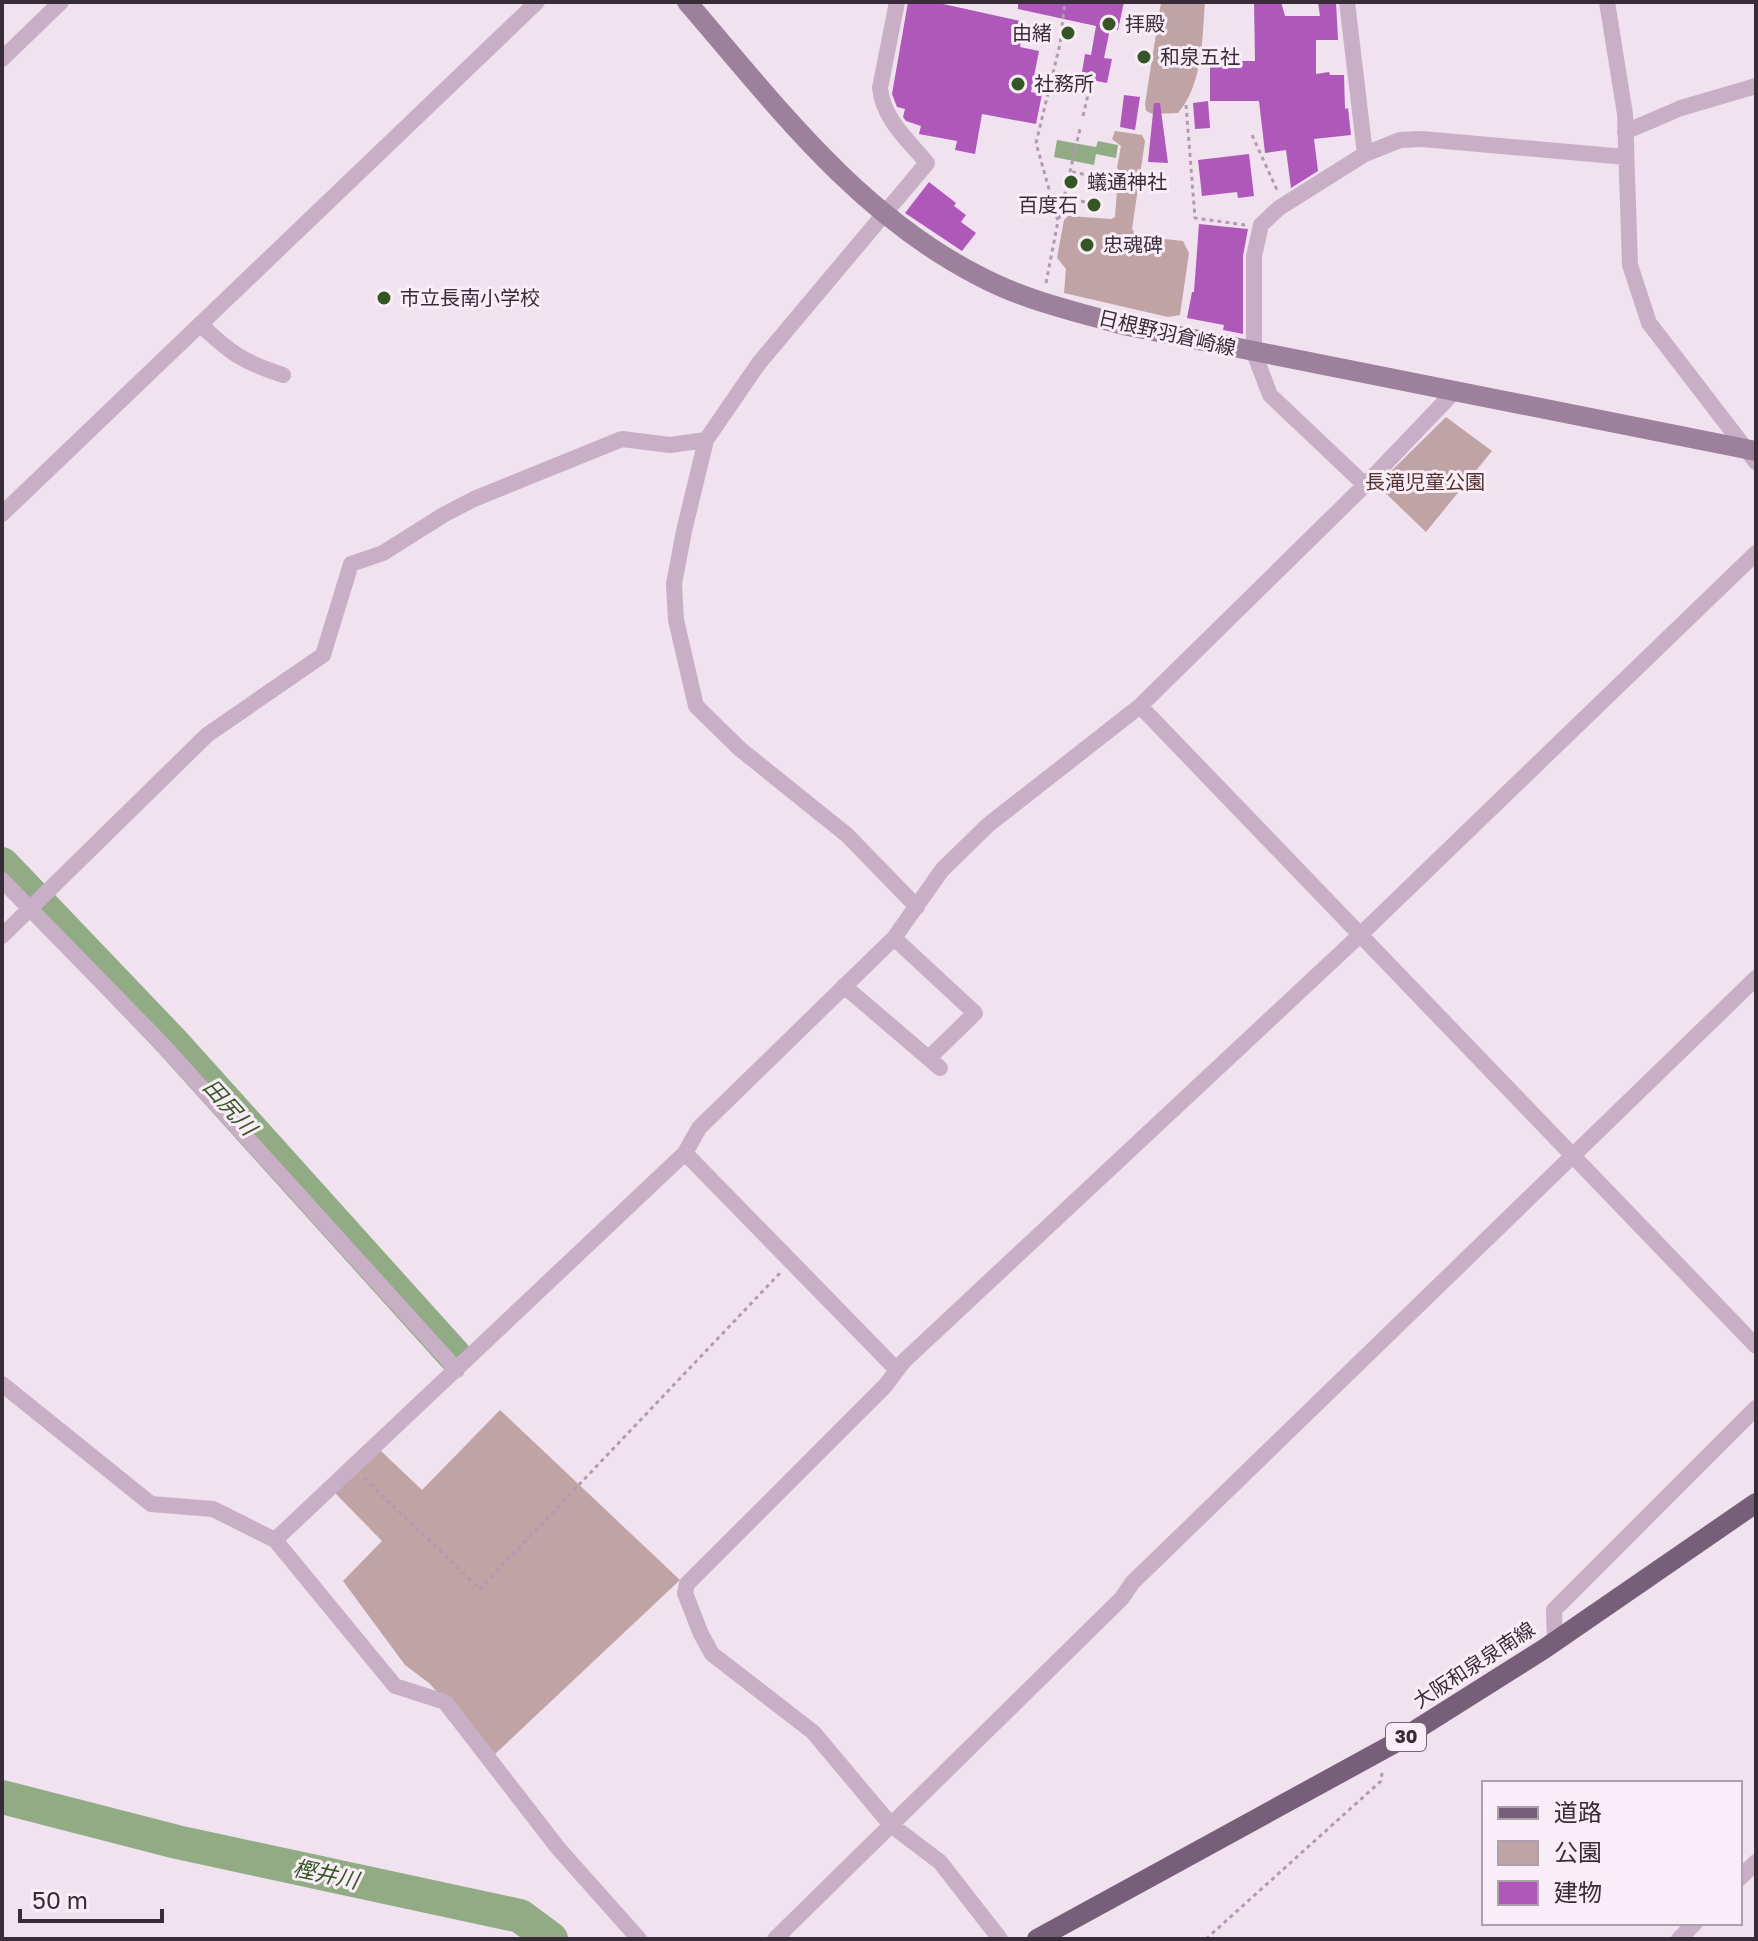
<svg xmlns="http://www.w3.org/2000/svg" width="1758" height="1941" font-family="'Golos Text','Noto Sans JP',sans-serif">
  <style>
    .green { fill: #c0a3a4 }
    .water { fill: #91ac84 }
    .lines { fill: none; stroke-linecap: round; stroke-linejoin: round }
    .river { stroke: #91ac84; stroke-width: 34 }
    .building { fill: #ae58ba }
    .path { stroke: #b599b3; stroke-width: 3; stroke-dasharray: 4 4; stroke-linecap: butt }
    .street { stroke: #c9afc6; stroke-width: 16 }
    .secondary { stroke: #9c809c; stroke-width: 20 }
    .primary { stroke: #785f79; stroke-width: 20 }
    .poi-dot { fill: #345625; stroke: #f9eef7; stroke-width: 3 }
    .labels { text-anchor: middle; stroke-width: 6; stroke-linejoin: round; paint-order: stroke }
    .shield { fill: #f9eef7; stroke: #726671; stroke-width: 2 }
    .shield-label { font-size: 18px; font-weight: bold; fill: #382c38 }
    .poi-label { font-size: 20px; fill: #382c38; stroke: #f9eef7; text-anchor: start }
    .street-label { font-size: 20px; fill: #382c38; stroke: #f9eef7 }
    .park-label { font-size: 20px; fill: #543232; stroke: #f9eef7 }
    .water-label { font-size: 22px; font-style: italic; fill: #345625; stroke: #f9eef7 }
  </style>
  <rect width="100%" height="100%" fill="#f1e2ef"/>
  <path class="green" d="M1161,2H1205C1202,39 1203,84 1178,113L1153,114L1146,111L1145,104Z
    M1115,131L1142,135L1145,141L1132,229L1137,236L1183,241L1189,253L1180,315L1168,317L1064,293L1066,269L1057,258L1064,220L1068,216L1111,219L1115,217L1117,190L1125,187V176L1117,168L1121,146L1112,139Z
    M1446,417L1492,451L1426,532L1377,485Z
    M500,1410L680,1580L495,1754L429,1683L405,1665L343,1581L382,1541L334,1492L381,1451L422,1490Z"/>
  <path class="water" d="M1057,140L1096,147L1098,141L1118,145L1116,158L1096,154L1094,165L1054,157Z"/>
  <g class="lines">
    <path class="river" d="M2,864L172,1042L454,1355
      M2,1797L177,1842L520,1916L551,1939"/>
  </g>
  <path class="building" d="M908,2H934L1025,22L1020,47L1039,51L1031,92L1042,94L1036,124L982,114L975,154L955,150L957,141L919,134L921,126L906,121L903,117L905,109L897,107L892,94Z
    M1018,2H1124L1118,30L1110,29L1104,58L1112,59L1107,83L1081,78L1085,54L1091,55L1096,26L1018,9Z
    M1254,2H1281L1285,16H1320L1318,2H1336L1338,40H1316V74L1329,72L1330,75H1344L1345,109L1348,108L1351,135L1314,139L1318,171L1291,188L1286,150L1265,153L1259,101H1210V65H1214V61H1255Z
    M1124,95L1140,97L1135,130L1120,127Z
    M1208,101L1210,128L1195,129L1193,103Z
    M1154,103H1160L1168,163L1148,162Z
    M1249,154L1254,196L1238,198L1237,192L1202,196L1198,160Z
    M929,182L956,203L954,206L966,215L961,222L976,233L962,251L905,213Z
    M1199,224L1248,229L1243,256V334L1223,330L1224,325L1187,318L1192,292H1194Z"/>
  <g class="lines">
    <path class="path" d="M1186,105L1195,218L1245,225
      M1083,116L1090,86
      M1252,135L1277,190
      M1072,172L1115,180
      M1065,200L1101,203
      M1059,219L1080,129
      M1046,283L1058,221L1036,143L1060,44L1065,2
      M364,1478L480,1589L780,1273
      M1206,1939L1381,1781L1382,1773"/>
    <path class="street" d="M897,2L880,88C883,119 908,140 927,163L759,363L706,440L684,531L674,584L676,620L696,706L740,749L847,835L917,907
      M1347,2L1365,154L1279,208L1261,225L1254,256V353L1270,395L1365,485
      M1607,2L1625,114L1630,265L1649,323L1756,462
      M2,59L61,2
      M1625,132L1681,108L1756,86
      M1365,154L1400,140L1422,139L1626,157
      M200,324C230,353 243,362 283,375
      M2,514L537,2
      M1140,706L1756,1346
      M2,880L163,1045L457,1370
      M2,936L207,735L323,655L351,564L383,553L445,514L474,499L622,439L670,445L706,440
      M894,938L975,1013L929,1058
      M844,986L940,1068
      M685,1153L897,1370
      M2,1384L151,1504L213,1509L275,1540L395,1686L445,1702L558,1848L639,1939
      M275,1540L685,1153L699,1128L894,938L942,870L988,825L1140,706L1365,485L1454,392
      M1555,1642L1554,1610L1756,1408
      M1740,1878L1756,1862
      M775,1939L1122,1598L1132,1583L1756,978
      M1000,1939L940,1862L891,1825L813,1732L712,1654L701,1634L685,1593L687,1584L885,1386L904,1361L1360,935L1756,553
      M1679,1939L1695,1923"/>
    <path class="secondary" d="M687,2C775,104 856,213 979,276C1024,300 1074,311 1123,325L1756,451"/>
    <path class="primary" d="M1037,1939L1395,1743L1544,1649L1756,1503"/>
  </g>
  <g class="poi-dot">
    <circle cx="1109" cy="24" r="8"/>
    <circle cx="1068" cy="33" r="8"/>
    <circle cx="1144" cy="57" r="8"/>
    <circle cx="1018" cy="84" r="8"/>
    <circle cx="1071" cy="182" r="8"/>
    <circle cx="1094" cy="205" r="8"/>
    <circle cx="1087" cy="245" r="8"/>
    <circle cx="384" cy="298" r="8"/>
  </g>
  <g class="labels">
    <rect class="shield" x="1386" y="1723" width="40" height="28" rx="6"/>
    <g class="shield-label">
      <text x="1406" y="1743">30</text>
    </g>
    <g class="poi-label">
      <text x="1125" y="31">拝殿</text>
      <text x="1052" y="40" text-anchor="end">由緒</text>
      <text x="1160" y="64">和泉五社</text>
      <text x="1034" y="91">社務所</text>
      <text x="1087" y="189">蟻通神社</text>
      <text x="1078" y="212" text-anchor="end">百度石</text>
      <text x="1103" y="252">忠魂碑</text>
      <text x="400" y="305">市立長南小学校</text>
    </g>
    <g class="street-label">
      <text transform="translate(1167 333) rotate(13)" y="7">日根野羽倉崎線</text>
      <text transform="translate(1474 1665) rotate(-33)" y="7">大阪和泉泉南線</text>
    </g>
    <g class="park-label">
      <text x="1425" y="489">長滝児童公園</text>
    </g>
    <g class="water-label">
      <text transform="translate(230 1107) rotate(48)" y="8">田尻川</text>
      <text transform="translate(326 1874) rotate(12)" y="8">樫井川</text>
    </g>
  </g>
  <rect width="1758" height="1941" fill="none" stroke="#382c38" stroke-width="8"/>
  <rect x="1482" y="1781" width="260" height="144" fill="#f9eef7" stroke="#aca0ab" stroke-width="2"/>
  <rect x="1498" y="1807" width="40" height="12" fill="#785f79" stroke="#aca0ab" stroke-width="2"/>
  <text x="1554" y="1821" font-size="24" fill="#382c38">道路</text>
  <rect x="1498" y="1841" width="40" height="24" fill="#c0a3a4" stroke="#aca0ab" stroke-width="2"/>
  <text x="1554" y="1861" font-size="24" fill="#382c38">公園</text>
  <rect x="1498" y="1881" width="40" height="24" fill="#ae58ba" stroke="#aca0ab" stroke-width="2"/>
  <text x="1554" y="1901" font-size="24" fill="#382c38">建物</text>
  <path d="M20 1909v12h142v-12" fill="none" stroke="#382c38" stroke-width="4"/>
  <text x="32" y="1909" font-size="24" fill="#382c38" stroke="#f9eef7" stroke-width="6" paint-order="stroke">50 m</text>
</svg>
